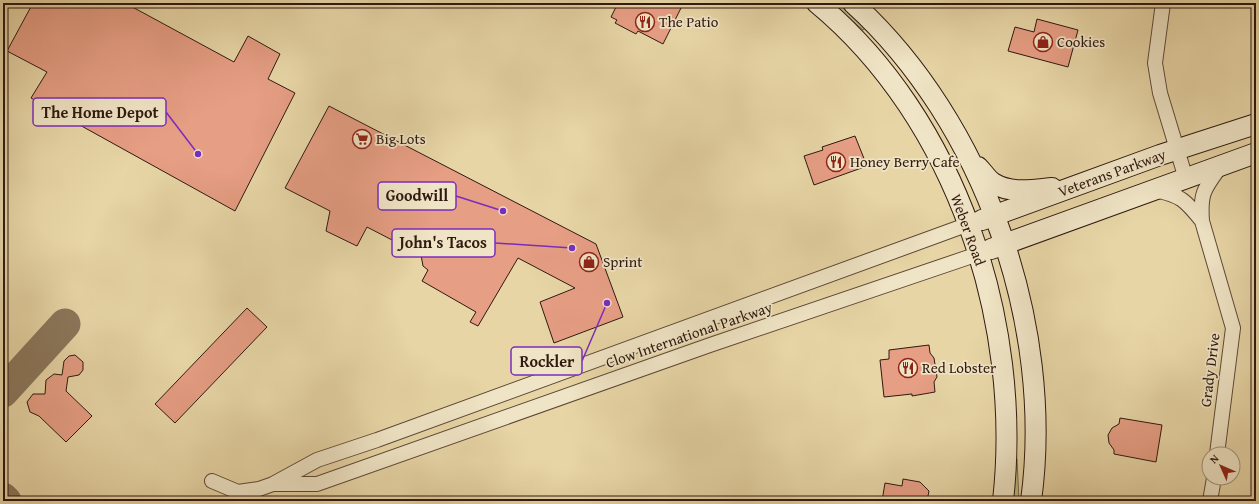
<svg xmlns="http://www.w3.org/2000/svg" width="1259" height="504" font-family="'Gentium Book Plus',serif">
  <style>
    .green { fill: #babc84; stroke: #746a4a }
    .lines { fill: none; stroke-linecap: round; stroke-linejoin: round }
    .taxiway { stroke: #8b775b; stroke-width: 31 }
    .building { fill: #e69e84; stroke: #2f1910 }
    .street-casing { stroke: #5d4836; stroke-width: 16 }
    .secondary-casing { stroke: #2f1910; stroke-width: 22 }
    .street { stroke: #efe4c5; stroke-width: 14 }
    .secondary { stroke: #efe4c5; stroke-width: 20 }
    .labels { text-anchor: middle; stroke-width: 3.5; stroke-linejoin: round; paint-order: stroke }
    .poi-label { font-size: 15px; fill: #2f1910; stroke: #efe4c5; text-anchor: start }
    .street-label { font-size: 15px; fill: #2f1910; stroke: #efe4c5 }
    .leader { fill: none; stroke: #7b2cbf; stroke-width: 1.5 }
    .callout-dot { fill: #7b2cbf; stroke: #efe4c5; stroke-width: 1.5 }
    .callout { fill: #efe4c5; stroke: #7b2cbf; stroke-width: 1.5 }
    .callout-label { font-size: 16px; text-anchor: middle; font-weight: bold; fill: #2f1910 }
  </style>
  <rect width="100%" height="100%" fill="#e7d5a6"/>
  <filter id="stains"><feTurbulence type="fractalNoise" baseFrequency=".005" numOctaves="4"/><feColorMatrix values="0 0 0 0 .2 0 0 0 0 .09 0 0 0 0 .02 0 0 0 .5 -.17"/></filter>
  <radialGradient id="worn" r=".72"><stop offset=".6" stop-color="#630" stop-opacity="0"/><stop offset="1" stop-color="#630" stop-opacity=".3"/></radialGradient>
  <path class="green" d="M830,3H842L867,27L863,30Z
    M1013,459H1017L1019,501H1009Z"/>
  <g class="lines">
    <path class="taxiway" d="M3,392L65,324
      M3,498L6,501"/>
  </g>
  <path class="building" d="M33,3H125L234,62L248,36L280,54L268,79L295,93L235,211L31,98L47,72L7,51Z
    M618,3H677L682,6L663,44L638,31L636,34L615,23L617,20L611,17Z
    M1037,19L1078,30L1068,67L1008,51L1015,27L1034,32Z
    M329,106L596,244L623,317L554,343L540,302L575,288L518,258L478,326L470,322L476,312L422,281L428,270L423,266L421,255L367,227L357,246L326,231L330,211L285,188Z
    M855,136L867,166L814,185L804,156L823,150L822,147Z
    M247,308L267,327L175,423L155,404Z
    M929,345L930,353L934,358L937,377L934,382L935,392L912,396V394L884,397L880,360L889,359V350Z
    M75,355L83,362V370L79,375L68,377L66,391L92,416L66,442L39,416L30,412L27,402L33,394H45L46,380L54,374L62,375L64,361L69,356Z
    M1120,418L1162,425L1156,462L1114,454V450L1109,443L1108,435L1112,428L1119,424Z
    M903,479L920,482L929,491L927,501H882L885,483L902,486Z"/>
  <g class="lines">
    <defs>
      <path id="street" d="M1163,3L1155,63L1160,93L1186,179
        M1154,190C1181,195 1186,201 1202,221
        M1217,454L1233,328L1202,221C1200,193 1204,189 1220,167
        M212,481L238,492L259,489L273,484L317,460L377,440L969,224
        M275,484H317L710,345L978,254
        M1210,501L1214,478"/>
      <path id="secondary" d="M817,3C957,119 1023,323 1003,501
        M853,3C984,122 1055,326 1031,501
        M978,167C983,172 987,179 993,183C1011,194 1032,190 1052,188
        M982,220L1160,155L1256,124
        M991,249L1256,153"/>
    </defs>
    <use href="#street" class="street-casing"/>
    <use href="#secondary" class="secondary-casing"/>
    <use href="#street" class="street"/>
    <use href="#secondary" class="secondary"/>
  </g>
  <defs>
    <symbol id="restaurant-ring" viewBox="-11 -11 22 22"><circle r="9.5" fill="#efe4c5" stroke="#8f2418" stroke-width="1.5"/><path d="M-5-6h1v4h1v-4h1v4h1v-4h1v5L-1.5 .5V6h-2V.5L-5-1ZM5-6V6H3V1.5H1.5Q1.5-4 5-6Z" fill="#8f2418"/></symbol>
    <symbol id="shop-ring" viewBox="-11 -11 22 22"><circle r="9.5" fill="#efe4c5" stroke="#8f2418" stroke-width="1.5"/><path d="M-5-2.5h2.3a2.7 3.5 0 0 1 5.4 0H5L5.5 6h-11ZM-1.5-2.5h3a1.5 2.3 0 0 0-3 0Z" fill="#8f2418"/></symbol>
    <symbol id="supermarket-ring" viewBox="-11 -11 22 22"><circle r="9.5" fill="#efe4c5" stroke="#8f2418" stroke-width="1.5"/><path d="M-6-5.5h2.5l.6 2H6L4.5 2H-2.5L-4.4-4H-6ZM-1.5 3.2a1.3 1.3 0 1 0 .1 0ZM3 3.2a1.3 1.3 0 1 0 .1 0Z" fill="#8f2418"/></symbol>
  </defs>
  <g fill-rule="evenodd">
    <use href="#restaurant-ring" x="634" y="11" width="22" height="22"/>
    <use href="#shop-ring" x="1032" y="31" width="22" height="22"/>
    <use href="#supermarket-ring" x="351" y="128" width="22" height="22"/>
    <use href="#restaurant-ring" x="825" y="151" width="22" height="22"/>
    <use href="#shop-ring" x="578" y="251" width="22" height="22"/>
    <use href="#restaurant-ring" x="897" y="357" width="22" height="22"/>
  </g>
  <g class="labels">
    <g class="poi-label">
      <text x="659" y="27">The Patio</text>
      <text x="1057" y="47">Cookies</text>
      <text x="376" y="144">Big Lots</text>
      <text x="850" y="167">Honey Berry Cafe</text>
      <text x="603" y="267">Sprint</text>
      <text x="922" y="373">Red Lobster</text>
    </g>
    <g class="street-label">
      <text transform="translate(1112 173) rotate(-20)" y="5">Veterans Parkway</text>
      <text transform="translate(968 230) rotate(70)" y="5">Weber Road</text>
      <text transform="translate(689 335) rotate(-19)" y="5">Clow International Parkway</text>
      <text transform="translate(1210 370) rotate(-83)" y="5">Grady Drive</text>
    </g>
  </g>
  <path class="leader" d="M198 154L166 112M503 211L456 196M572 248L495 243M607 303L582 361"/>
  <g class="callout-dot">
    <circle cx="198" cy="154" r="4"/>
    <circle cx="503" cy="211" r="4"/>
    <circle cx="572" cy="248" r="4"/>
    <circle cx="607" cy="303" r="4"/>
  </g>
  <g class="callout">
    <rect x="33" y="98" width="133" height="28" rx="4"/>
    <rect x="378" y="182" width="78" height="28" rx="4"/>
    <rect x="392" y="229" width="103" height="28" rx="4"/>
    <rect x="511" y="347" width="71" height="28" rx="4"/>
  </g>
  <g class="callout-label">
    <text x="100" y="118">The Home Depot</text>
    <text x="417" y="201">Goodwill</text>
    <text x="443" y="248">John's Tacos</text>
    <text x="547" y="367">Rockler</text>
  </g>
  <rect width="1259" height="504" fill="none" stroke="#e7d5a6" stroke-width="16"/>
  <rect x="4" y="4" width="1251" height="496" fill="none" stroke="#2f1910" stroke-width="2"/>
  <rect x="8" y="8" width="1243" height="488" fill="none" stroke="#2f1910"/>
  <g transform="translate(1221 466) rotate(315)"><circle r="19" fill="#efe4c5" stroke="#a2937d"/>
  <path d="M0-3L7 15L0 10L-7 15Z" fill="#8f2418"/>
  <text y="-6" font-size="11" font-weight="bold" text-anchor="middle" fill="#2f1910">N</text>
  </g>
  <rect width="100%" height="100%" filter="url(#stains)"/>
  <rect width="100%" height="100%" fill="url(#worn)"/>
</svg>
